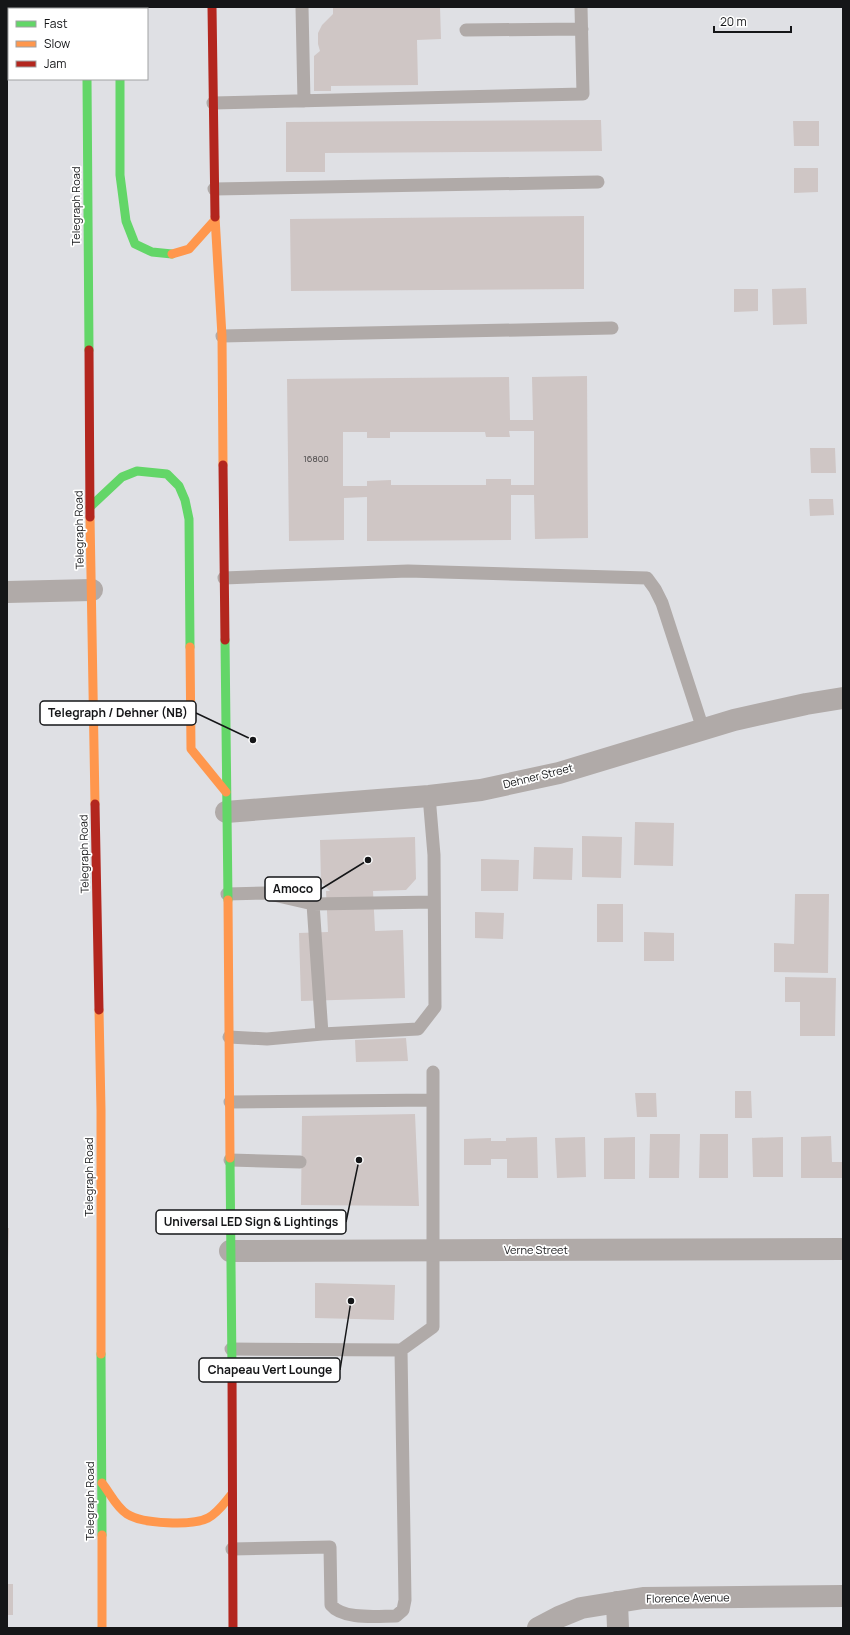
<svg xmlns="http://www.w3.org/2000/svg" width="850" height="1635" font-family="Manrope,sans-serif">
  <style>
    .building { fill: #cfc6c5; fill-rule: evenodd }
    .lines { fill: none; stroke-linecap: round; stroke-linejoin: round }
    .lane { stroke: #b0aaa8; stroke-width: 13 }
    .street { stroke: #b0aaa8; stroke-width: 22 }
    .fast { stroke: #63d668; stroke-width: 9 }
    .slow { stroke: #ff974d; stroke-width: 9 }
    .jam { stroke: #b3261e; stroke-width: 9 }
    .labels { text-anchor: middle; stroke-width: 3.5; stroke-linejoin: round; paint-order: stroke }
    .number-label { font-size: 9px; fill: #444243 }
    .street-label { font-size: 11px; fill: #151618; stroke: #fff }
    .leader { fill: none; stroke: #151618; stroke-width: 1.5 }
    .callout-dot { fill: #151618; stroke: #fff; stroke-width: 1.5 }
    .callout { fill: #fff; stroke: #151618; stroke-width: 1.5 }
    .callout-label { font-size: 12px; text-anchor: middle; font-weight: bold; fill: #151618 }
  </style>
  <rect width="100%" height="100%" fill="#dfe0e4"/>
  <path class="building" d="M333,7H440L441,39L417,40L418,85L331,86V91H314V56L320,51L318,44V33L322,25L333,14Z
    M601,120L602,151L325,153V172H286V122Z
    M793,121H819V146H794Z
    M794,168H818V192L794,193Z
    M584,216V289L291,291L290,219Z
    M806,288L807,324L773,325L772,289Z
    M734,289H758V311L734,312Z
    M587,376L588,538L535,539L534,495H511V540L367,541V497L344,498V540L289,541L287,379L509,377L510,420H533L532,377ZM509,431H534V485H511V479H486V485H391V480L367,481V486H343V432H367V438H390V432H485L486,437H510Z
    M810,448H835L836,473H811Z
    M809,499H833L834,515L810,516Z
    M635,822L674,823L673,866L634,865Z
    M582,836L622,837L621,878L582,877Z
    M415,837L416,879L406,890L373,891L375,931L403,930L405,998L301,1001L299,933L328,932L326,891H330L321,882L320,840Z
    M534,847L573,848L572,880L533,879Z
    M481,859L519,860L518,891H481Z
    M795,894H829L828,973L774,972V943L794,944Z
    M597,904H623V942H597Z
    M475,912L504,913L503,939L475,938Z
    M644,932L674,933V961H644Z
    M785,977L836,978L835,1036H800V1002H785Z
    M406,1038L408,1061L356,1062L355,1040Z
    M735,1091H751L752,1118H735Z
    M635,1093H656L657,1117H637Z
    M415,1114L419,1206L301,1205L302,1116Z
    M650,1134H680L679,1178H649Z
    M700,1134H728V1178H699Z
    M831,1136L832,1162H843V1178H801V1137Z
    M537,1137L538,1178H507V1159H491V1165H464V1139L491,1138V1141H506V1138Z
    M585,1137L586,1177L557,1178L555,1138Z
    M635,1137V1179H604V1138Z
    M783,1137V1177H753L752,1138Z
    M7,1228H9L8,1259H7Z
    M315,1283L395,1285L394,1320L315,1318Z
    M7,1584H13V1615H7Z"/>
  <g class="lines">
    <path class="lane" d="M302,7L304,101
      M466,30L582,29
      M213,103L583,94L581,7
      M214,189L598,182
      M222,336L612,328
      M224,578L408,571L647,578L655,589L662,603L703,729
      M227,894L265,893L313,904L434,902
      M313,904L322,1034
      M229,1037L267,1039L322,1034L418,1029L435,1007L434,855L429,796
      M230,1102L433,1100
      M230,1160L300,1162
      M231,1349L401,1350
      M232,1549L330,1547L331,1605C343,1620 377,1616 396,1616L403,1610L405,1600L401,1350L433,1327V1072"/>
    <path class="street" d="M7,592L92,590
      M226,812L429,796L481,790L559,773L734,720L806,704L843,698
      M230,1251L843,1249
      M617,1602L618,1628
      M538,1628L559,1617L581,1608L643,1598L843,1596"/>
    <path class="fast" d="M119,7V9
      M87,79L89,350
      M120,79V175L126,221L135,244L152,252L172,254
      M90,507L122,477L137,471L167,474L179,486L185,500L189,519L190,647
      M225,640L228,900
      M230,1158L232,1371
      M101,1354L102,1535"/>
    <path class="slow" d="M86,7V9
      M215,217L222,336L223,465
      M172,254L189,249L215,220
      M90,517L95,804
      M190,647L191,749L226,792
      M228,900L230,1158
      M99,1010L101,1110V1354
      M102,1483C110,1493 116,1507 127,1514C142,1524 193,1526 208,1518C218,1513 225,1502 232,1494
      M102,1535V1628"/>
    <path class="jam" d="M212,7L215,217
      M89,350L90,517
      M223,465L225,640
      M95,804L99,1010
      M232,1371L233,1628"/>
  </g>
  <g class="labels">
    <g class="number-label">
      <text x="316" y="462">16800</text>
    </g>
    <g class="street-label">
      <text transform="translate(76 206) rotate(-90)" y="4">Telegraph Road</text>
      <text transform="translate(79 530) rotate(-91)" y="4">Telegraph Road</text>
      <text transform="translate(538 776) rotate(-14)" y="4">Dehner Street</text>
      <text transform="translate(84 854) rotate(-91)" y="4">Telegraph Road</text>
      <text transform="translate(89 1177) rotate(-90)" y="4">Telegraph Road</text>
      <text x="536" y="1254">Verne Street</text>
      <text transform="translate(90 1501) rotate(-90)" y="4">Telegraph Road</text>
      <text transform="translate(688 1598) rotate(-1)" y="4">Florence Avenue</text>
    </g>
  </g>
  <path class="leader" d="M253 740L196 713M368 860L321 889M359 1160L346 1222M351 1301L340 1370"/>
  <g class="callout-dot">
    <circle cx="253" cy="740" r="4"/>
    <circle cx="368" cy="860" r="4"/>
    <circle cx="359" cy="1160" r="4"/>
    <circle cx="351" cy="1301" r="4"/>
  </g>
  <g class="callout">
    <rect x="40" y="701" width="156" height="24" rx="4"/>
    <rect x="265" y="877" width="56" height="24" rx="4"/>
    <rect x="156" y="1210" width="190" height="24" rx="4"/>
    <rect x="199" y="1358" width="141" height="24" rx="4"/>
  </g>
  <g class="callout-label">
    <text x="118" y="717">Telegraph / Dehner (NB)</text>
    <text x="293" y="893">Amoco</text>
    <text x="251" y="1226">Universal LED Sign &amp; Lightings</text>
    <text x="270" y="1374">Chapeau Vert Lounge</text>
  </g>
  <rect width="850" height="1635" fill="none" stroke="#151618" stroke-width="16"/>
  <rect x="8" y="8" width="140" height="72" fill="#ffffff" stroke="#a1a2a3"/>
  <rect x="16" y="21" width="20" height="6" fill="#63d668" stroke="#a1a2a3"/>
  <text x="44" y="28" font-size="12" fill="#151618">Fast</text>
  <rect x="16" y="41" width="20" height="6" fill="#ff974d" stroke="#a1a2a3"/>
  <text x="44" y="48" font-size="12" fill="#151618">Slow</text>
  <rect x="16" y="61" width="20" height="6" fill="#b3261e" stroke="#a1a2a3"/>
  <text x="44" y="68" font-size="12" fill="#151618">Jam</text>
  <path d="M714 26v6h77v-6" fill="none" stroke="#151618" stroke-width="2"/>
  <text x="720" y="26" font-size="12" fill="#151618" stroke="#ffffff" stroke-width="3" paint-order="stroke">20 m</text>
</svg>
